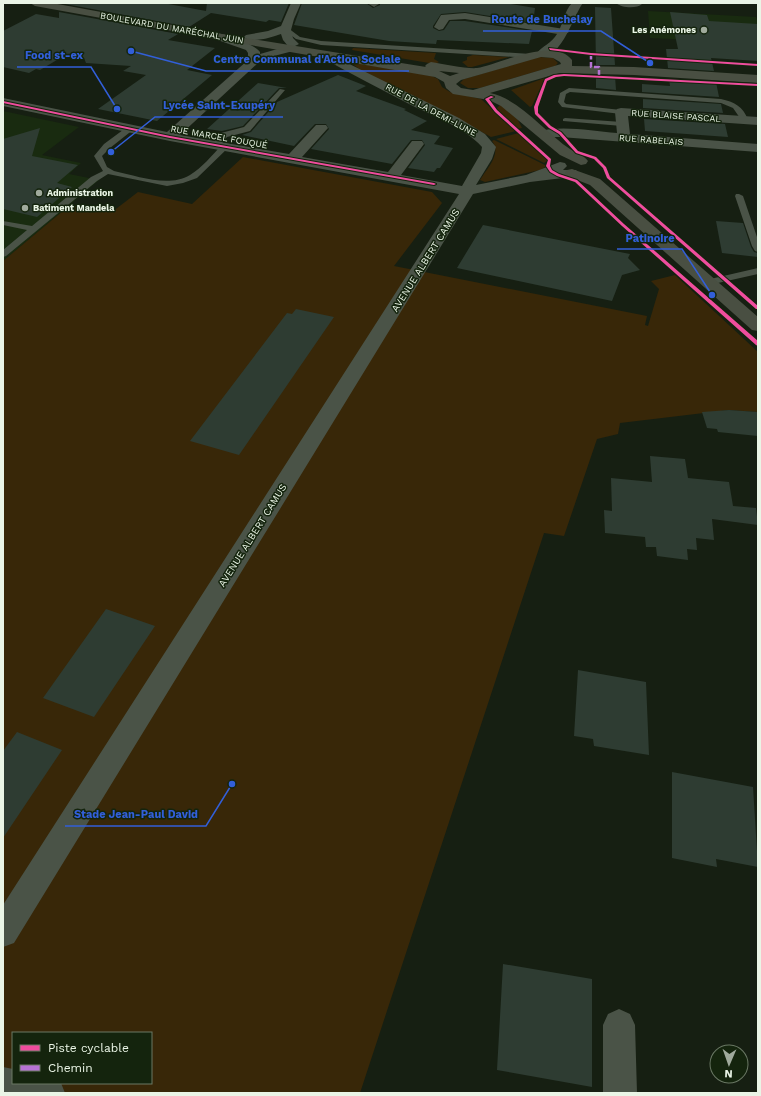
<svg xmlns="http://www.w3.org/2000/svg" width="761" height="1096" font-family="'Work Sans',sans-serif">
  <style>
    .built { fill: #192b10 }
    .green { fill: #382708; fill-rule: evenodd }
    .building { fill: #2e3c32 }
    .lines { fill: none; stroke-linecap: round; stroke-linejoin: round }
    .service { fill: #4a5347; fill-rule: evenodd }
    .minor { fill: #4a5347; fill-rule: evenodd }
    .tertiary { fill: #4a5347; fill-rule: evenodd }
    .secondary { fill: #494f42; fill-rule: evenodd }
    .quiet { stroke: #b673d3; stroke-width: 2.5; stroke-dasharray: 5.5 2.5; stroke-linecap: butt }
    .cycleway-casing { stroke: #14240d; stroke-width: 2 }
    .cycleway { fill: #ef4d9e; fill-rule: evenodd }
    .poi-dot { fill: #a0aa9c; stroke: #14240d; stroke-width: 1.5 }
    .labels { text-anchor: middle; stroke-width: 3; stroke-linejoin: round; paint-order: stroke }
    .far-street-label { font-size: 9px; fill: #eaf5e6; stroke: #14240d }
    .far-poi-label { font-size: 9px; font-weight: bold; fill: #eaf5e6; stroke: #14240d; text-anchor: start }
    .street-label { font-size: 10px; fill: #eaf5e6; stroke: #14240d }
    .leader { fill: none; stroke: #325fd9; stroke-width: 1.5 }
    .callout-dot { fill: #325fd9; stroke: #14240d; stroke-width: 1.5 }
    .callout-label { font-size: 11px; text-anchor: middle; font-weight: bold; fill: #325fd9; stroke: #14240d; stroke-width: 3; stroke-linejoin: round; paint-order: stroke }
  </style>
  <rect width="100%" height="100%" fill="#161f12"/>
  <path class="built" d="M648,11L756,17L758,22V43L650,38Z
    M3,111L79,127L42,155L81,163L69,174L99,180L3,261Z"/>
  <path class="green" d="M353,48L436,53L434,59L439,62L435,64L352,50Z
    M473,55L508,57H509L472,67H468L462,62L467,60V57Z
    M539,57L553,58L558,63L555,66L480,88H468L460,83L464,79Z
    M350,62L432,76L438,79L442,87L450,92L481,99L516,131L491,137L436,107L362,71Z
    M545,78L532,106L530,107L511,90Z
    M501,104L518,120L522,128L517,129L497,111V108Z
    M519,133L548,160L544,163L496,139Z
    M494,140L547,166L540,170L485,182L480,180C487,168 502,154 492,141Z
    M243,157L432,192L442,203L394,266L647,316L645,325L648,326L659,289L651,281L675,275L758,352V412L729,410L620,423L618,434L597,439L564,536L544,533L360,1093H3V261L70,205L112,212L138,192L192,204ZM13,1033H151V1083H13Z"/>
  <path class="building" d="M60,3H163L206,11L207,3H289L281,22L269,20L266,22L211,13L189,27Z
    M302,3H366L373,8L380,5V3H505L535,8L533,23L465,12L441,14L433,26V28L439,31L444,30L450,21H465L532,31L529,44L437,40L436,44L389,41L294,25Z
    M595,7L611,8L615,65H596Z
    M59,12L178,34L168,40L215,48L187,70L212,75L157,121L98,109L146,75L123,71L131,66L86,63L84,58L67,54L40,70L36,69L29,73L3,67V31L36,14L59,18Z
    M670,12L707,15L709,21L758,24V61L711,58L714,71L668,68L666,49H678Z
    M338,75L366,86L356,91L406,109L404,110L427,121L411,130L440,136L434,144L453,148L440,168H437L434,172L408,168L425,145L422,140H411L392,164L311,149L329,129L326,124H315L294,146L242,135L251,132L277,102Z
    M596,75L615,76L616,90L596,88Z
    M669,79L716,82L719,97L642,92V84L670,86Z
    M258,83L287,88H279L243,126L222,131L207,129Z
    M643,99L721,104L723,113L643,108Z
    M644,119L725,124L728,137L645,131Z
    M40,128L32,156L78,165L57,183L72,187L37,217L3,209V139Z
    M716,221L743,223L751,247L754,252L758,253V257L722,253Z
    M483,225L630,254L628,258L640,270L622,275L612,301L457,268Z
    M296,309L334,317L239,455L190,441L287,313L292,314Z
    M729,410L758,412V436L718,432L717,429L707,428L702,412Z
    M650,456L685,459L688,478L729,482L733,506L756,508L758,525L712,519L714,540L696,538L697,550L687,549L688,560L657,556L656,547H646L645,537L605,533L604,510L612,511L611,478L652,482Z
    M106,609L155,626L94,717L43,698Z
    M578,670L646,682L649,755L594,746L593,739L574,736Z
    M17,732L62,750L3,838V751Z
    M672,772L753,787L758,867L716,859L717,867L672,858Z
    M503,964L592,979V1087L497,1070Z"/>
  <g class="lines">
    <path class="service" d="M284,28H288L300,37L321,41L531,54L534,56L531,58L321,45L296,39L284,30Z
      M569,88L721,99C734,102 743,106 748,120L742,121L733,108L721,103L570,92L566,94L564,102L566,104L621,110L624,112L621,114L562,107L558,102L560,93Z
      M280,89L285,90L250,131L227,137L219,147H213L212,145L221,133L244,127Z
      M565,118L622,122L626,124L622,126L563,121V119Z
      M127,127H133L134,129L110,148L102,156L107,167L114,171C138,176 168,188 190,175C202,168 212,155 222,145H225L229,147L197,178L183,183L167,186L108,174L97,181L6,256L3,257V250L27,230L3,225V221L32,226L91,177L103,171L94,156L104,144Z
      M736,194H739L743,196L758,240V252L755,251L752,246L735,196Z
      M758,268V274L709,285L705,282L706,280Z"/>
    <path class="minor" d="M291,3H301L294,19L291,30L293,38L299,44L293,47L295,49L293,51L274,56L258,63L180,135L289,154L316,125H326L328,128L302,157L388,172L412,141H422L424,144L401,175L462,186L481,153L482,147C464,127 435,117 411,105C381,89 351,74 321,57L319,55L321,53L325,52L459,118L485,134L496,147L492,159L476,185L526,175L560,162L565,163L567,166L563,170H576L578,173L576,176L571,177L530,182L473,194L14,943L3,947V905L459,194L170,141L3,106V98L167,132L248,60V53L246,50L212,38L210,36L212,34C222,31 254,44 260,52V54L288,46L283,40L281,34C273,37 251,44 244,37L246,35L268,31L281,26Z
      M367,3H379V4L374,7Z
      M616,3H642V4C637,9 621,8 616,3Z
      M465,13L564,29L569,32L564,35L465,19L449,20L443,29L439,30L434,27L441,15Z
      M621,108L758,117V125L628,116L630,134L758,144V152L560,137H539L537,134L539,131C564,125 592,131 617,133L615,112L617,109Z
      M619,1009L630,1014L635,1025L637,1093H603V1025L608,1014Z
      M3,1067L13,1069V1083H61L65,1093H3Z"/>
    <path class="tertiary" d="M572,3H583C573,16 561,62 538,56L536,54C542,46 552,43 557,34C563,25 564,11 572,3Z"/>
    <path class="secondary" d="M30,3H52L233,36L426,67L425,66L427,64L431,62C443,64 467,69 477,68C500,64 555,36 572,60V66L634,67L758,75V83L634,75L560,73L490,93C518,98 546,133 570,149C576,153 584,155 588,161L586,164L581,165L560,155L501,106L489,100L453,94L446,88L444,82L435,77L233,42L35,6ZM541,57L553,58L560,62L561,64L473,90L461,88L456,84L461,80ZM439,71L459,73L450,76Z
      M572,169L600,179L758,317V331L752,330L590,185L567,176L565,173L567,170Z"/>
    <path class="quiet" d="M591,54V67H599V77"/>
    <defs>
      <path id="cycleway" d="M549,48L591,53L758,64V66L591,55L550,50Z
        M564,74L758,84V86L564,76L556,77L547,81L538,107V113L551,126L561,132L578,151L596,157L606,167L610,177L758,306V309H756L607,178L603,168L594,159L576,153L559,134L549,128L535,114L534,107L545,79L554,75Z
        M491,96L494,97L489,99L497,110L551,159L550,166L552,170L559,174L577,180L624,224L758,341V346L756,345L622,226L575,182L557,176L550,172L546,166L548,160L495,112L485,99Z
        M3,101L170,136L434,183L436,184L434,185L170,138L3,103Z"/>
    </defs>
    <use href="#cycleway" class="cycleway-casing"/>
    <use href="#cycleway" class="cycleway"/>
  </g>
  <g class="poi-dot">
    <circle cx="704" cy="30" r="4"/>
    <circle cx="39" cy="193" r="4"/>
    <circle cx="25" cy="208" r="4"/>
  </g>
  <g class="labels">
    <g class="far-street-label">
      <text transform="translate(172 28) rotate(10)" y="3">BOULEVARD DU MARÉCHAL JUIN</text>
      <text transform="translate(431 110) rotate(28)" y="3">RUE DE LA DEMI-LUNE</text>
      <text transform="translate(676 116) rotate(4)" y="3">RUE BLAISE PASCAL</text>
      <text transform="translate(219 137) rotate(10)" y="3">RUE MARCEL FOUQUÉ</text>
      <text transform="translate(651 140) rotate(4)" y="3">RUE RABELAIS</text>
    </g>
    <g class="far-poi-label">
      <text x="696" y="33" text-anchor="end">Les Anémones</text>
      <text x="47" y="196">Administration</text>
      <text x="33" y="211">Batiment Mandela</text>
    </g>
    <g class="street-label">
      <text transform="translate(425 260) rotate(-58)" y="4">AVENUE ALBERT CAMUS</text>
      <text transform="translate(252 535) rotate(-58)" y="4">AVENUE ALBERT CAMUS</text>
    </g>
  </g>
  <path class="leader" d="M650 63L601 31H483M117 109L91 67H17M131 51L206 71H409M111 152L155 117H283M712 295L682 249H617M232 784L206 826H65"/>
  <g class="callout-dot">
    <circle cx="650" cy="63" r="4"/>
    <circle cx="117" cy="109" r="4"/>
    <circle cx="131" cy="51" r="4"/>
    <circle cx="111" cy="152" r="4"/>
    <circle cx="712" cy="295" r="4"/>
    <circle cx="232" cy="784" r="4"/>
  </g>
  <g class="callout-label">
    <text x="542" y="23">Route de Buchelay</text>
    <text x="54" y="59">Food st-ex</text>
    <text x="307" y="63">Centre Communal d'Action Sociale</text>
    <text x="219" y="109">Lycée Saint-Exupéry</text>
    <text x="650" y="242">Patinoire</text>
    <text x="136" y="818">Stade Jean-Paul David</text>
  </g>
  <rect width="761" height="1096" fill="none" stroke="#eaf5e6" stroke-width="8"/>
  <rect x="12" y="1032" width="140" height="52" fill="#14240d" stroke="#6a7864"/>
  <rect x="20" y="1045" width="20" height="6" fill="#ef4d9e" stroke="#6a7864"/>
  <text x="48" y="1052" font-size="12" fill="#eaf5e6">Piste cyclable</text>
  <rect x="20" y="1065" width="20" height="6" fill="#b673d3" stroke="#6a7864"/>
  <text x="48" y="1072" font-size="12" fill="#eaf5e6">Chemin</text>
  <g transform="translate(729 1064) rotate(182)"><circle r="19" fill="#14240d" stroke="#6a7864"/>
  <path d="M0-3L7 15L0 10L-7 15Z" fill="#a0aa9c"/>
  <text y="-6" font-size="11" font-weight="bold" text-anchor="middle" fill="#eaf5e6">N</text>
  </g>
</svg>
